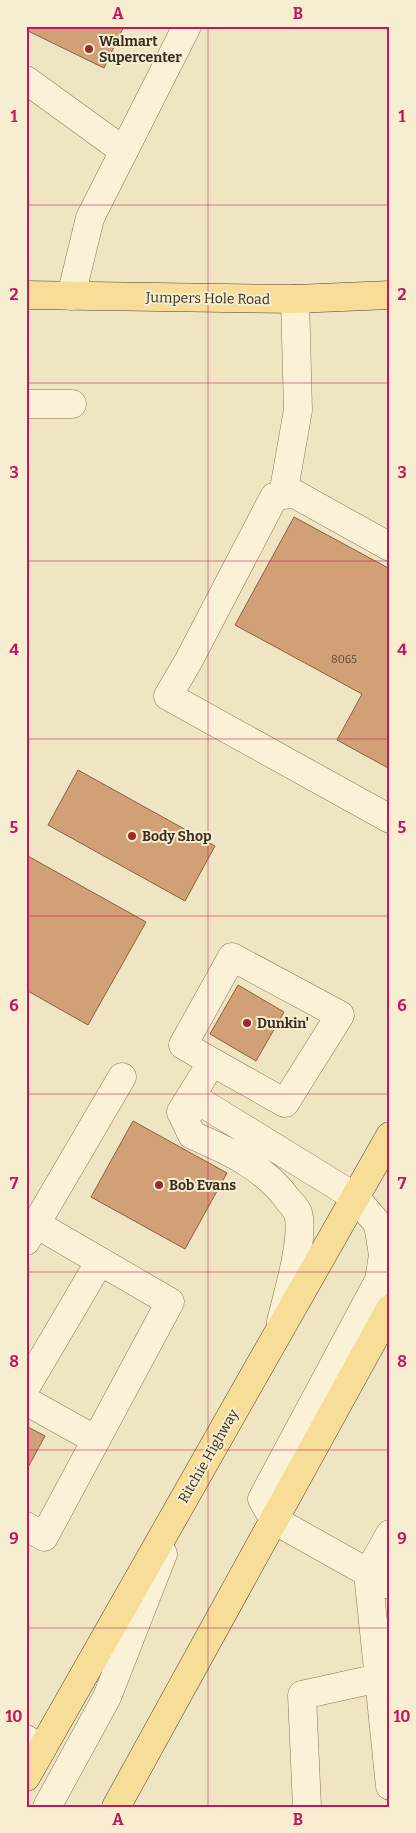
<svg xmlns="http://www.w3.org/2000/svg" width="416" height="1833" font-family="Bitter,serif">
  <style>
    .building { fill: #d1a076; stroke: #8c603d }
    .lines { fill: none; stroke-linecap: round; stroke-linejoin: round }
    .minor-casing { stroke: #8b7658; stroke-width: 29 }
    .major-casing { stroke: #59432d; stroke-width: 29 }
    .minor { stroke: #fbf1d6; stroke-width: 28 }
    .major { stroke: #f6dd98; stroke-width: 28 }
    .grid { fill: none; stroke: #c2185b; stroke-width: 1; stroke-opacity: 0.55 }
    .poi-dot { fill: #9e2a25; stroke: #f7eed2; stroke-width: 2 }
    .labels { text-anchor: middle; stroke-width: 4; stroke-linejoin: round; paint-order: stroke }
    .number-label { font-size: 11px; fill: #604a33 }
    .poi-label { font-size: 14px; font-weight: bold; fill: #3a2d1d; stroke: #f7eed2; text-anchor: start }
    .street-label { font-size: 14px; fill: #3a2d1d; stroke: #f7eed2 }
    .neatline { fill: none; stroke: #c2185b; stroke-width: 2 }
    .grid-label { font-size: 16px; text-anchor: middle; font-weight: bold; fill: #c2185b }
  </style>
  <rect width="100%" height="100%" fill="#f0e5c2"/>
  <path class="building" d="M26,26H124L104,68L26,30Z
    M294,517L390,569V769L337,740L362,694L235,625Z
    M78,770L215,846L185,901L48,825Z
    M26,855L146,922L88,1025L26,990Z
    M238,985L284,1012L256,1061L210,1034Z
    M133,1121L227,1173L185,1249L91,1197Z
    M26,1426L45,1436L26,1471Z"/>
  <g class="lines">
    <defs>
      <path id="minor" d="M26,80L124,151
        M71,296L90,218L187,26
        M26,404H72
        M283,495L298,410L295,299
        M390,547L293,493L274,497L189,660L168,696L390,819
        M181,1112L204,1104L355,1197L378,1224L383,1255L379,1280L262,1499L274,1520L390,1585
        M181,1112L212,1062L285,1103L340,1015L232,957L183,1045L212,1062
        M181,1112L192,1135C229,1151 265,1167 289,1201C292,1204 296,1209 298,1213C305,1238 287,1296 281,1322
        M26,1241L122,1077
        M26,1387L100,1261
        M26,1401L96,1440
        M26,1526L44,1537L170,1302L36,1224
        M390,1534L368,1573L390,1786
        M26,1739L42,1749
        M47,1807L107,1697L163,1554
        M307,1807L302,1695L379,1678"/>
      <path id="major" d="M26,295L295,299L390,295
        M26,1777L390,1136
        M116,1807L390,1309"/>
    </defs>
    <use href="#minor" class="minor-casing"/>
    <use href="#major" class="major-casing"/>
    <use href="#minor" class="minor"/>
    <use href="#major" class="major"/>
  </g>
  <path class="grid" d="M208,26V1807M26,205H390M26,383H390M26,561H390M26,739H390M26,916H390M26,1094H390M26,1272H390M26,1450H390M26,1628H390"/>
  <g class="poi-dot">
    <circle cx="89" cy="49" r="5"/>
    <circle cx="132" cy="836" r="5"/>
    <circle cx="247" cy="1023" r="5"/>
    <circle cx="159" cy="1185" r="5"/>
  </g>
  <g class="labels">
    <g class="number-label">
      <text x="344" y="663">8065</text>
    </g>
    <g class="poi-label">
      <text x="99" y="46">Walmart<tspan x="99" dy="16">Supercenter</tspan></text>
      <text x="142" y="841">Body Shop</text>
      <text x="257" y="1028">Dunkin'</text>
      <text x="169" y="1190">Bob Evans</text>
    </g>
    <g class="street-label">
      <text transform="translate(208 298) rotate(1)" y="5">Jumpers Hole Road</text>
      <text transform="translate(208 1456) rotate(-60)" y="5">Ritchie Highway</text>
    </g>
  </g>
  <rect width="416" height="1833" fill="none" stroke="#f7eed2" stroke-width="55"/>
  <rect x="28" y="28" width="360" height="1778" class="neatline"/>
  <g class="grid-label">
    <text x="118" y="19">A</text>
    <text x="298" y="19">B</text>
    <text x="14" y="122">1</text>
    <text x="402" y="122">1</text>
    <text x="14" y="300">2</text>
    <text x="402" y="300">2</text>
    <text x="14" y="478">3</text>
    <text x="402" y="478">3</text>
    <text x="14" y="655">4</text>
    <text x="402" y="655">4</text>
    <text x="14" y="833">5</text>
    <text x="402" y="833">5</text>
    <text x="14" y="1011">6</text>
    <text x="402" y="1011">6</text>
    <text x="14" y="1189">7</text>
    <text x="402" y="1189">7</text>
    <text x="14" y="1367">8</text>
    <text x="402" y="1367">8</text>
    <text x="14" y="1544">9</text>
    <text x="402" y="1544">9</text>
    <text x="14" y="1722">10</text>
    <text x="402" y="1722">10</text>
    <text x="118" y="1825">A</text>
    <text x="298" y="1825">B</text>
  </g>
</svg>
